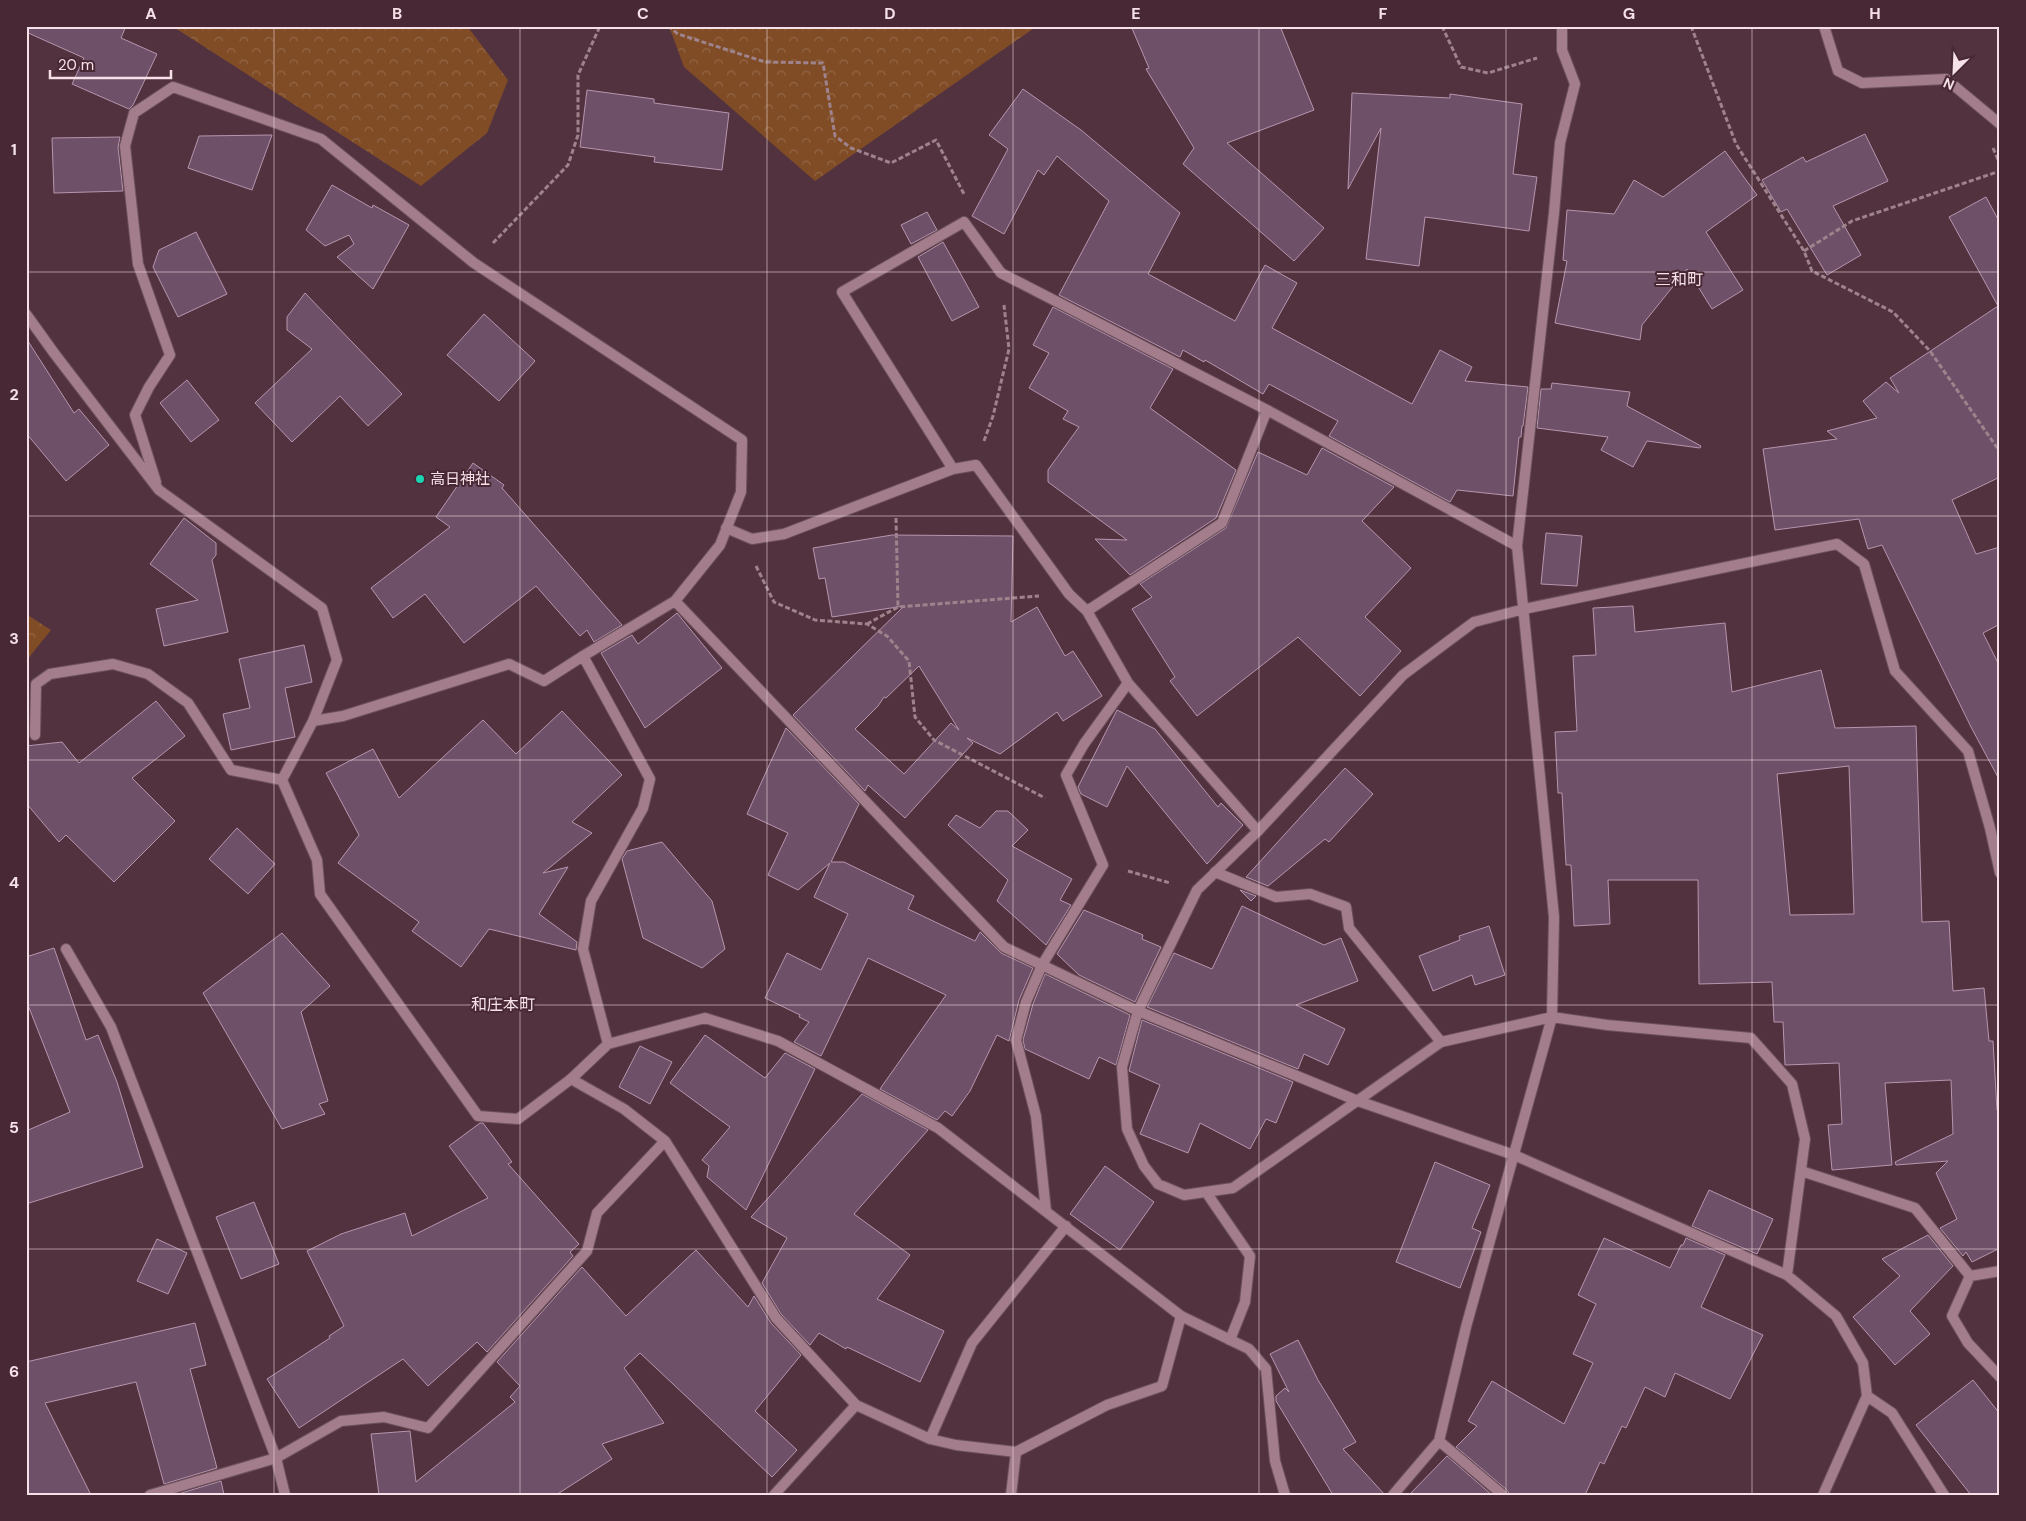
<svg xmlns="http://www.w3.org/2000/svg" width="2026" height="1521" font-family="'DM Sans','Noto Sans JP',sans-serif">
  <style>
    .forest { fill: url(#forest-crowns) }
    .building { fill: #6e5168; stroke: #b695ae; fill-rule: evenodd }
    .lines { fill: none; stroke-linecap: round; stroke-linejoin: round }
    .lane-casing { stroke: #6c515c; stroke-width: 12 }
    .street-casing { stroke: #6c515c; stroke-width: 12 }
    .path { stroke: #9e838d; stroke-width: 3; stroke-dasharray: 5 2.5; stroke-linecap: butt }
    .lane { stroke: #a37d8b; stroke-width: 10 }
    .street { stroke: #a37d8b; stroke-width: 10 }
    .grid { fill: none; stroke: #f6e1e8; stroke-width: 1; stroke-opacity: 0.55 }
    .poi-dot { fill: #1ad5b2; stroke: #482835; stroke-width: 2 }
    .labels { text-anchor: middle; stroke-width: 4; stroke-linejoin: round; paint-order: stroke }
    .poi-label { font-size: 15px; fill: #f6e1e8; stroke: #482835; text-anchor: start }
    .neighbourhood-label { font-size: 16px; fill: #f6e1e8; stroke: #482835 }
    .neatline { fill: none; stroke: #f6e1e8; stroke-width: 2 }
    .grid-label { font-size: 16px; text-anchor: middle; font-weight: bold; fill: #f6e1e8 }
  </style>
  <defs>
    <pattern id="forest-crowns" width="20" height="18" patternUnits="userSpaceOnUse" patternTransform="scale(1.25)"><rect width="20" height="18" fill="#804c26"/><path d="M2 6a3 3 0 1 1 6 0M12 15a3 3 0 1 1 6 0" fill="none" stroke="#936646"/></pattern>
  </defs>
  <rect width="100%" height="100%" fill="#53323f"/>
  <path class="forest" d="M172,26H467L508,80L487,133L421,186Z
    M669,26H1037L815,181L684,67Z
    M26,614L51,630L26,661Z"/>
  <path class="building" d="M26,26H126L121,38L157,54L133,105L129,109L72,84L84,58L26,32Z
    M1131,26H1280L1314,110L1227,143L1324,228L1294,261L1183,164L1194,148L1146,69L1149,68Z
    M1023,89L1081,130L1180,213L1148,274L1235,321L1265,265L1297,283L1272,328L1412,404L1440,350L1472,367L1465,381L1528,387L1523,426H1522L1521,437H1519L1513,496L1457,490L1450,502L1329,436L1338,421L1269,384L1263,394L1205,360L1204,362L1183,350L1180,357L1059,295L1109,201L1057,156L1044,175L1038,170L1004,234L972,216L1008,149L989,135Z
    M587,90L654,99V103L729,113L722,170L654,162L655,157L580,147Z
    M1352,93L1450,98V94L1522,104L1513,174L1537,177L1529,231L1425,217L1419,266L1366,259L1381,128L1348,189Z
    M1865,134L1888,181L1833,206L1861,255L1827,275L1787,209L1781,212L1762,180L1803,157L1806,162Z
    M272,135L252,190L188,168L199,136Z
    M120,137L118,147L123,191L54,193L52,138Z
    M1725,151L1757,195L1706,232L1743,290L1712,309L1687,269L1642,325L1640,340L1555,323L1567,261L1563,260L1567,210L1614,214L1634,180L1663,197Z
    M332,185L372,208L373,205L409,225L373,289L337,257L354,244L349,235L325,246L306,230Z
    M1986,197L2000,223V477L1952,500L1976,554L2000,547V624L1983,633L2000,667V781L1971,727L1882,545L1868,549L1859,519L1775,530L1763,449L1837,439L1827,431L1877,418L1863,401L1886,382L1899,393L1890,378L1998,306L1949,217Z
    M927,212L937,230L911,244L901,225Z
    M196,232L227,294L178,317L153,267L159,250Z
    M943,242L979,307L952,321L918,257Z
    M305,293L402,394L368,426L340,396L292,442L255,403L312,349L287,330V317Z
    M1053,307L1173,369L1150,408L1236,470L1216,518L1130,575L1095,539L1127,540L1048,482V470L1079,427L1063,419L1068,411L1029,388L1049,353L1033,345Z
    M484,314L535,361L499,401L447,355Z
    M26,338L74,413L79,409L109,445L66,481L26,433Z
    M187,380L219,420L191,442L160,403Z
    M1552,383L1630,392L1627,406L1701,446L1700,448L1647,441L1633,467L1601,450L1608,437L1537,428L1541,389H1551Z
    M1322,448L1394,487L1362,521L1411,568L1365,617L1401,651L1360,696L1298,637L1197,716L1170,681L1175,677L1132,609L1152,597L1140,584L1226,528L1258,452L1307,475Z
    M473,463L504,485L502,488L622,625L594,642L587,630L580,636L536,586L464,643L425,594L393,618L371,588L450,527L436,517Z
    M184,518L216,543V555L212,560L228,632L164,646L156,609L198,600L150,564Z
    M1546,533L1582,536L1577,586L1541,584Z
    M892,535L1013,536L1011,622L1037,607L1065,656L1073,651L1102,696L1063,721L1057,712L1000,754L967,738L973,743L905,818L868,785L865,791L793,715L904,606L832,617L825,578L819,579L813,548ZM919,666L959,730L951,723L904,774L855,729L878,706L884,697L886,698Z
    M1633,606L1635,632L1725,623L1732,692L1821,670L1835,728L1916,726L1922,922L1949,921L1953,991L1984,988L1989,1041H1993L1997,1110L2000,1107V1248L1972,1262L1966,1252L1963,1256L1940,1228L1957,1219L1936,1173L1948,1161L1896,1165L1895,1162L1953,1134L1951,1080L1885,1083L1892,1165L1832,1170L1828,1125L1842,1124L1839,1063L1785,1065L1783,1022H1774L1772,982L1699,984L1698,880H1608L1610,924L1574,926L1571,865H1566L1562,793H1558L1555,732L1577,731L1573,656L1596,655L1593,608ZM1849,766L1854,914L1790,915L1777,774Z
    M677,613L722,668L645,728L601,653L632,635L638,644Z
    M304,645L312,682L285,688L295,737L231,750L223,714L250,708L239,659Z
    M156,701L185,736L132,778L175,821L114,882L66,835L59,842L26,803V746L62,742L79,763Z
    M1117,710L1155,729L1218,807L1221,803L1243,825L1207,864L1127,766L1107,807L1081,794L1078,787Z
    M562,711L622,775L572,822L592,833L543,873L568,867L539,914L577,942L576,950L489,929L461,967L412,931L419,922L338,863L359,835L326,773L373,749L399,798L483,720L516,754Z
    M786,728L859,804L831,862H844L914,896L908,909L975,941L980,932L1001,953L1033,968L1019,1000L1009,1041L997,1035L970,1091L952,1116L945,1111L937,1120L880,1089L946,995L868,958L821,1056L794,1042L809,1022L799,1017L800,1015L765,998L787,953L821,970L848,914L814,897L830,863L798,890L768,875L788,833L747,814Z
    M1345,768L1373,794L1329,842L1325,839L1268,886L1246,877Z
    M996,811H1008L1028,830L1012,846L1072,879L1060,900L1071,905L1046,945L997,901L1008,880L948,825L956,815L980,828Z
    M237,828L275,864L248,894L209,859Z
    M662,842L712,901L725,949L702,968L643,938L622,859L627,851Z
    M1240,890L1256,896L1251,901Z
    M1242,906L1324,945L1341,938L1358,981L1296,1005L1345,1029L1328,1065L1304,1054L1298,1069L1147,1007L1174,953L1212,969Z
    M1084,910L1143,935L1142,939L1161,947L1135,1002L1079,975L1057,954Z
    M1489,926L1505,975L1475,985L1472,975L1433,991L1419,956L1460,940L1459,936Z
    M282,933L330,986L301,1012L328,1101L319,1104L325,1114L282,1129L203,993Z
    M54,948L86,1040L98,1035L117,1082L143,1167L26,1204V1131L70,1112L26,1000V957Z
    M1045,974L1130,1015L1116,1065L1099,1057L1089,1079L1025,1049L1023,1040L1033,1004Z
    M1142,1020L1293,1082L1276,1123L1266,1119L1250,1149L1200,1123L1188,1153L1140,1134L1160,1085L1129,1071Z
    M705,1035L765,1078L785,1053L815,1069L746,1210L707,1177L709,1166L702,1160L730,1127L670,1083Z
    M640,1046L672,1062L650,1104L619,1087Z
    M862,1094L928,1130L854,1214L910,1255L877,1299L944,1331L920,1382L847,1347L846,1349L819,1333L810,1345L781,1314L762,1283L787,1238L751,1217Z
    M480,1123H483L512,1162L508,1164L579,1244L570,1252L573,1256L487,1352L477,1342L428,1386L403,1359L299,1428L267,1379L330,1338L329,1336L344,1326L307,1251L341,1234L405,1213L412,1236L488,1198L449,1146Z
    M1435,1162L1490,1185L1472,1228L1481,1232L1460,1288L1396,1262Z
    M1105,1166L1154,1202L1120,1250L1070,1214Z
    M1709,1190L1773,1219L1757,1254L1692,1226Z
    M254,1202L279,1264L241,1279L216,1217Z
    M1928,1235L1953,1266L1910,1311L1930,1334L1895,1365L1853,1317L1900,1276L1882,1259Z
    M1604,1238L1670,1268L1681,1245H1683L1686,1238L1725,1255L1701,1307L1763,1335L1730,1399L1675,1373L1665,1397L1645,1387L1626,1428L1622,1426L1604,1464L1600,1462L1585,1495H1510L1507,1490L1456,1447L1477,1426L1468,1421L1492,1381L1564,1424L1593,1363L1573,1354L1596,1304L1578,1295Z
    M157,1239L187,1253L168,1294L137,1281Z
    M696,1250L748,1307L754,1296L771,1323L801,1355L755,1411L797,1450L772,1477L640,1353L624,1368L664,1423L602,1444L612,1459L556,1495H379L371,1434L410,1431L416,1482L515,1402L510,1397L520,1386L497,1362L582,1267L626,1316Z
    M195,1323L206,1365L190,1369L217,1468L164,1484L136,1382L45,1403L91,1495H26V1362Z
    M1298,1340L1318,1380L1356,1442L1343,1449L1385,1495H1333L1276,1401V1396L1285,1388L1289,1392L1270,1354Z
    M1973,1380L2000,1414V1495H1971L1916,1425Z
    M1447,1456L1492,1495H1409Z
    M221,1481L224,1495H175Z"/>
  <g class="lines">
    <defs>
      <path id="lane" d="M953,469L842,292L964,222L1001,273L1267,410L1517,546
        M726,528L752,539L784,534L953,469L976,465L1069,594L1087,611L1128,683L1258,831
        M1087,611L1222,523L1267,410
        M1215,872L1276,897L1310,894L1346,907L1349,928L1441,1042
        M1138,1011L1358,1101L1514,1155L1787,1275
        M571,1079L624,1109L665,1141L776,1318L856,1405L930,1439L956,1445L1016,1452L1011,1495
        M1801,1171L1915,1208L1970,1276
        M1206,1192L1250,1256L1245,1302L1230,1340
        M1046,1211L1036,1116L1016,1040L1026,1002L1042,965L1103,865L1066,775L1084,744L1128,683
        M930,1439L972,1343L1066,1226
        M1016,1452L1107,1405L1162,1386L1181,1316
        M150,1495L276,1458L341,1421L384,1417L428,1428L587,1251L597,1213L665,1141
        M774,1495L856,1405"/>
      <path id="street" d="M1824,26L1838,71L1862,83L1946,79L2000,124
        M26,314L54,353L159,490L322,608L337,660L313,721L282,780L317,860L320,894L478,1116L518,1119L571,1079L608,1044L705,1018L778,1041L938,1128L1181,1316L1249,1349L1266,1369L1275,1461L1285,1495
        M156,482L135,415L149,387L170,355L138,264L125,146L134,113L173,87L321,139L474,263L742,440L741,492L720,545L675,601
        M583,656L650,779L643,808L591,901L583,949L608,1044
        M313,721L343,716L509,664L544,681L583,656L675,601L1004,947L1138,1011
        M35,735L36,684L50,674L113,664L148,674L188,703L231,770L282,780
        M66,949L111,1027L276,1458L285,1495
        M2000,1271L1970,1276L1952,1316L1968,1343L2000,1377
        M1867,1396L1892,1413L1944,1495
        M1439,1441L1503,1495
        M1393,1495L1439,1441L1466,1327L1552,1017L1554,917L1517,546L1554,213L1560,143L1575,84L1562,50V26
        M1823,1495L1867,1396L1863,1363L1836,1316L1787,1275L1805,1139L1792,1084L1751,1038L1607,1025L1552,1017L1441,1042L1233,1188L1184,1195L1158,1184L1144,1166L1127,1129L1122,1067L1138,1011L1197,890L1258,831L1403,675L1474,622L1524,609L1837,544L1864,564L1895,671L1968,751L1990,828L2000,873"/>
    </defs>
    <use href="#lane" class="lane-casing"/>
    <use href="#street" class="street-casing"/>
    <path class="path" d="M668,26L678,34L765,62L823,63L835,136L851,148L891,163L936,140L965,196
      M1442,26L1461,67L1488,73L1537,58
      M1691,26L1736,144L1804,251L1812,271L1893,312L1930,351L2000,452
      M1993,148L2000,164
      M493,243L568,165L578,135V75L600,26
      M1804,251L1852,221L2000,171
      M984,441L993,416L1009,349L1004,305
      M896,518L898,607
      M756,566L774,602L815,620L867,624L887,636L909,661L915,717L934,740L1045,798
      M867,624L898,607L1039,596
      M1128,871L1170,883"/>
    <use href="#lane" class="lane"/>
    <use href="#street" class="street"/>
  </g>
  <path class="grid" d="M274,26V1495M520,26V1495M767,26V1495M1013,26V1495M1259,26V1495M1506,26V1495M1752,26V1495M26,272H2000M26,516H2000M26,760H2000M26,1005H2000M26,1249H2000"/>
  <circle class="poi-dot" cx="420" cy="479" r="5"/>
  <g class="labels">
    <g class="poi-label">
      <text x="430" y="484">高日神社</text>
    </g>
    <g class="neighbourhood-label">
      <text x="1679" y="285">三和町</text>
      <text x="503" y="1010">和庄本町</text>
    </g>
  </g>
  <rect width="2026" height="1521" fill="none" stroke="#482835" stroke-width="55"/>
  <g transform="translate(1954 72) rotate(204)" stroke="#482835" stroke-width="4" paint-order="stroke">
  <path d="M0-4L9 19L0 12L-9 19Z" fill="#f6e1e8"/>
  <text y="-8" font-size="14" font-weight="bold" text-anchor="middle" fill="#f6e1e8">N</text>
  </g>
  <path d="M50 70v8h121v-8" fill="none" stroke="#f6e1e8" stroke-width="2.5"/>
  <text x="58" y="70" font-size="15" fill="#f6e1e8" stroke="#482835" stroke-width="4" paint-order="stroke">20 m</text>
  <rect x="28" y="28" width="1970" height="1466" class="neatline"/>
  <g class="grid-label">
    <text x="151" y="19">A</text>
    <text x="397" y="19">B</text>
    <text x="643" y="19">C</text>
    <text x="890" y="19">D</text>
    <text x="1136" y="19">E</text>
    <text x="1383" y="19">F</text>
    <text x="1629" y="19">G</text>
    <text x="1875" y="19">H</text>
    <text x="14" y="155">1</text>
    <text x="14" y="400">2</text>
    <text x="14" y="644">3</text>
    <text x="14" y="888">4</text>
    <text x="14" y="1133">5</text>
    <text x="14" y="1377">6</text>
  </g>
</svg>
